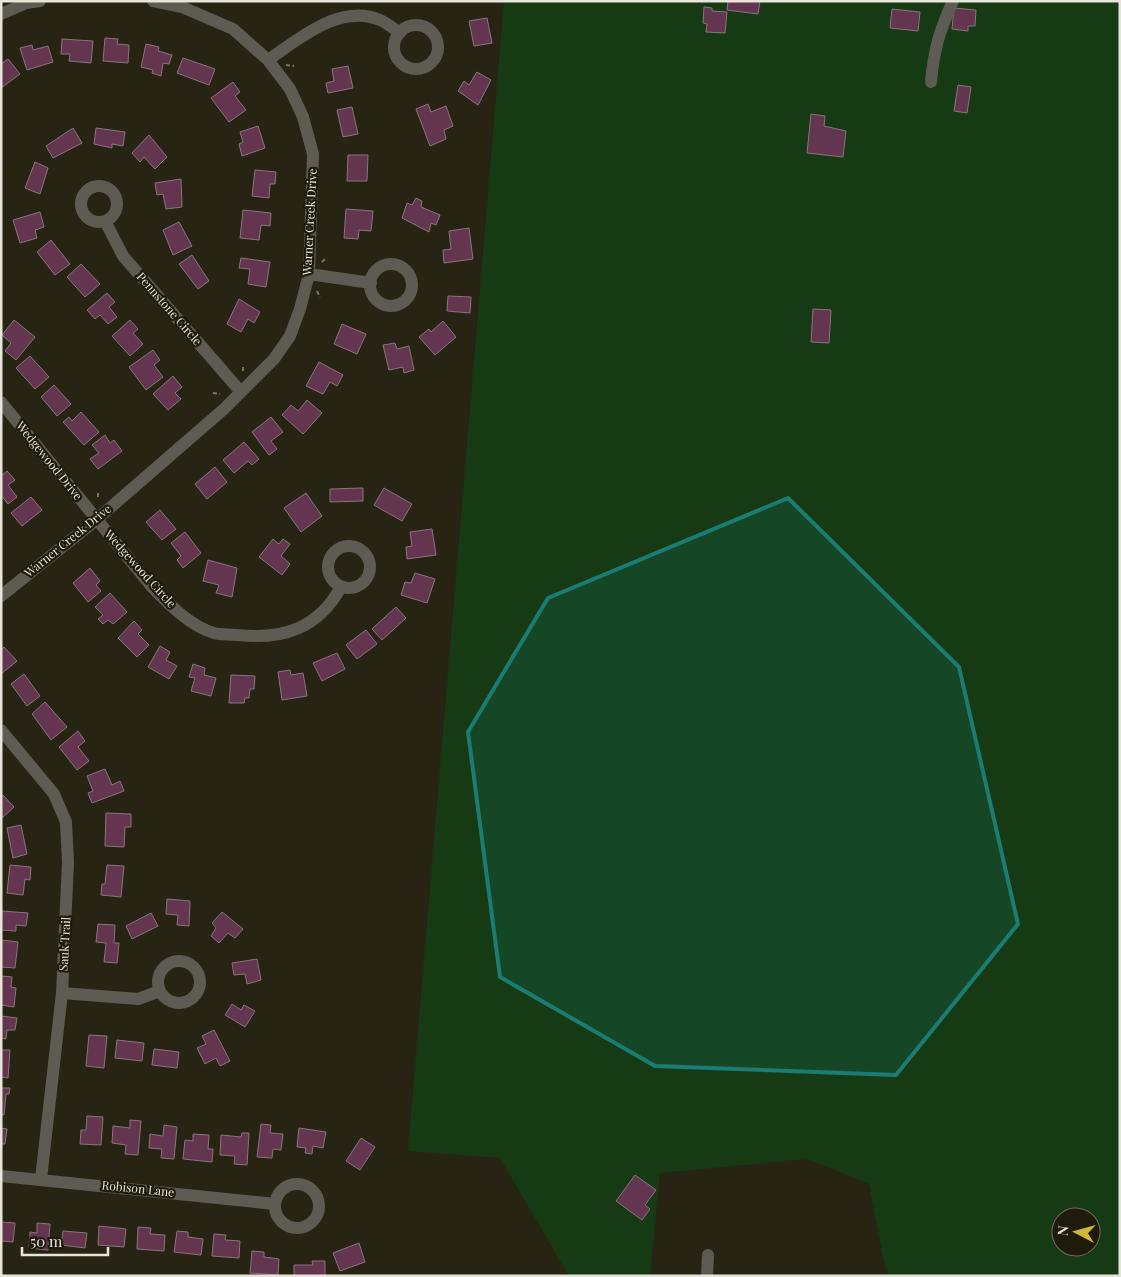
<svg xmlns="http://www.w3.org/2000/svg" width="1121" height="1277" font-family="'Playfair Display',serif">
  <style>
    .green { fill: #153a14; fill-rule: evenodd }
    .building { fill: #64354f; stroke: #88757e }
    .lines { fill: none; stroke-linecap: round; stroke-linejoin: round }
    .path { stroke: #777466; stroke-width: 2; stroke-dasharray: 4 2.5; stroke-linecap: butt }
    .minor { stroke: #5e5b53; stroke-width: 12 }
    .marked { fill: #1a7c73; fill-opacity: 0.2; stroke: #1a7c73; stroke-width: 4; stroke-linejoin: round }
    .labels { text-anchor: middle; stroke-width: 4.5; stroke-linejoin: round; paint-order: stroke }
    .street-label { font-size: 12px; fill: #e7e4da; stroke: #1f1a0b }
  </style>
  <rect width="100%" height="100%" fill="#282414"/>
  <path class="green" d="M504,1H1120V1276H889L884,1263L869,1184L808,1159L660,1173L650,1276H569L500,1158L408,1151ZM1061,1217H1091V1247H1061Z"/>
  <path class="building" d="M728,1H760L758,14L727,10Z
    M704,7L712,8V11L727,12L725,33L706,32L707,24L703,23Z
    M954,8L976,10L975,26H968V31L952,29Z
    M892,9L920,12L918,31L890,28Z
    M487,18L492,43L474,46L469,21Z
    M105,38L118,39L117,44L129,45L128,63L103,61Z
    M62,39L93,41L91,63L69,61L70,54H61Z
    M146,44L159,47L158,51L172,55L169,64L163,63L161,76L152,73L153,70L141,67Z
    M32,45L33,50L48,46L53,62L27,70L20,48Z
    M183,58L215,69L209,85L177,73Z
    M8,59L20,74L1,88V64Z
    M348,66L353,88L328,93L326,83L334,81L332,69Z
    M477,72L491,80L478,105L458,91L464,81L469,85Z
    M233,82L240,92L235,96L246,110L229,122L211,98Z
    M958,85L971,87L967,113L954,111Z
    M428,104L431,112L446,106L453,126L444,130L446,139L430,146L416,109Z
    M352,107L358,134L343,137L337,110Z
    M811,114L825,116L824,126L846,131L843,157L807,153Z
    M258,126L265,148L242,156L239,144L243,142L240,132Z
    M73,128L82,143L53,158L46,146Z
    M96,128L125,132L123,146L112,144V148L94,144Z
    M149,135L167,157L155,169L144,157L140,162L132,153Z
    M348,155H368L367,181H347Z
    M35,162L48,168L40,194L25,188Z
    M255,170L276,172L275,184H270L269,198L252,196Z
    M181,179L182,207L166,209L163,194L157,195L155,183Z
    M416,198L422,201L421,207L440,215L436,225L431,223L429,232L402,218L407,203L412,205Z
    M346,209L373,211L371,231L359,230L358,239L344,238Z
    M243,210L271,213L270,226L261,225L259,240L240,238Z
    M40,212L44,227L35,230L37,238L20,243L13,220Z
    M179,222L192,246L173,255L163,230Z
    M469,228L473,259L444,263L443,250L451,249L449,231Z
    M51,240L70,264L55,275L37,252Z
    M192,255L209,281L198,289L179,264Z
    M241,258L270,262L266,287L248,284L250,269L239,268Z
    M81,264L100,284L85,297L67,277Z
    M107,293L115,302L109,307L117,317L108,324L100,315L95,319L87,310Z
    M448,296L471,297L470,313L447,311Z
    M239,299L260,312L254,323L248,319L241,332L227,324Z
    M813,309L831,310L829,343L811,342Z
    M14,320L35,337L16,360L5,351L11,343L2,335Z
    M130,320L138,329L133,333L143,344L130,356L112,336Z
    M443,321L456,337L435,355L419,337L429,329L431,332Z
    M342,324L366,334L357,354L334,344Z
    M395,343L397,349L409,346L414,370L404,373L403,367L389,370L383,345Z
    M153,350L160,360L154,365L163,377L146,390L129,367Z
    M30,356L49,377L35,389L16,368Z
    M319,362L343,375L337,386L330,382L323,394L306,386Z
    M173,376L182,387L175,393L181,399L168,410L153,394Z
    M54,385L71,404L57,416L41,397Z
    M307,400L322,413L303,434L282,415L291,405L298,411Z
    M81,412L99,432L84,445L63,422L69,417L72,421Z
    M271,417L283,432L271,441L277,449L269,455L252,432Z
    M105,435L110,443L114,440L122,451L98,469L90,459L99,453L92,445Z
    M244,442L259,459L252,465L248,461L234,473L223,460Z
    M215,467L227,482L207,499L195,484Z
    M7,471L15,480L8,485L17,497L8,504L1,495V476Z
    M363,488V501L330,502V489Z
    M384,488L412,504L402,521L374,505Z
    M306,493L322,516L301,532L284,508Z
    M31,497L42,510L22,526L11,513Z
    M160,510L176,529L162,540L146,522Z
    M432,529L436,555L407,559L406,547L412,546L410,532Z
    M185,532L201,553L183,568L177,560L181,556L171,543Z
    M273,539L279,544L283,539L290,544L281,556L290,564L282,575L259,557Z
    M208,560L237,568L232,597L216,593L219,585L203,581Z
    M90,568L100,581L96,585L101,591L88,602L73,583Z
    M415,573L435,579L427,603L401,595L405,582L411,583Z
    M110,593L127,612L113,624L108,620L103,624L98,619L103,615L95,607Z
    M396,607L406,618L382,640L372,629Z
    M134,621L142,630L138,634L149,645L137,657L118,638Z
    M366,630L377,644L357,659L346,645Z
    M160,646L170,652L166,660L177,666L169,679L148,667Z
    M4,647L17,661L1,674V650Z
    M337,653L345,669L322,681L313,663Z
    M193,664L205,668L204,675L216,678L211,696L191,691L195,678L189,677Z
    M290,670L291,675L303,673L307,696L282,700L278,672Z
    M24,674L40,696L27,706L11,684Z
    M231,675L255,676L254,689H250L249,698H245L244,703H229Z
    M45,702L67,727L51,740L32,714Z
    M78,731L85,741L78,747L89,761L77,770L59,747Z
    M105,769L112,785L120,781L124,791L92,803L88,793L93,791L87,776Z
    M3,795L14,807L2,818L1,797Z
    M106,813L131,814V827H125L124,847L105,846Z
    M21,825L27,854L13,858L7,828Z
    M10,865L31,867L30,880L25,879L23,895L7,893Z
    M107,865L124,866L121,897L101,895L102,884H105Z
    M167,899L190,901L189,926L177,925L178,915L166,914Z
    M2,911L28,913L26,926L16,925V931L1,930Z
    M222,912L243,929L235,938L228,933L219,943L211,936L216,928L212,923Z
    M151,913L158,926L132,939L126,926Z
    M98,924L115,925L114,943H119L117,963L104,962L106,943L96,942Z
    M1,940L18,942L15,968L1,967Z
    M257,959L261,980L247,984L245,974L234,975L232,963Z
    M1,976L12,977L11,987L16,988L14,1007L1,1005Z
    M232,1004L241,1010L244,1005L255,1011L245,1027L225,1015Z
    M1,1016L17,1018L15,1030H7L6,1039L1,1038Z
    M214,1030L230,1061L220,1066L216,1058L205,1064L197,1048L206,1044L202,1036Z
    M89,1035L107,1036L104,1068L86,1066Z
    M117,1040L144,1043L142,1061L115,1058Z
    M154,1049L179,1052L177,1068L152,1065Z
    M1,1050H10L8,1078L1,1077Z
    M1,1088H10L9,1094H6L4,1115L1,1114Z
    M87,1116L103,1117L101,1145L80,1144L81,1130H86Z
    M130,1120L141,1121L138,1155L125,1154L126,1145L112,1143L113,1126L130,1128Z
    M261,1124L271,1125L270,1133L283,1134L281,1150L273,1149L272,1158L257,1157Z
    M164,1125L177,1127L174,1159L161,1158L162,1149L149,1148L150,1134L163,1136Z
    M1,1128L7,1129L5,1144H1Z
    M299,1128L326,1132L323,1148L313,1146L312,1154L305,1153L306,1148L297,1147Z
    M242,1133H249L247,1165L234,1164L235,1156L220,1155L221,1135L241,1137Z
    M193,1134L209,1135L208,1149H213L212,1162L183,1159L185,1140L193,1141Z
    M361,1138L375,1147L360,1170L346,1161Z
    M635,1175L656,1190L645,1205L650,1209L642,1220L616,1201Z
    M1,1222L15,1223L13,1242L1,1241Z
    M37,1223L50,1224L48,1250L29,1248L30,1232L37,1233Z
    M99,1226L126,1229L124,1247L98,1245Z
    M138,1227L151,1228L150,1234L165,1235L164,1251L137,1249Z
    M63,1231L87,1233L85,1248L61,1245Z
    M177,1231L188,1232V1237L203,1239L201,1255L174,1252Z
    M214,1234L226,1235L225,1240L240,1241L239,1258L212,1256Z
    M359,1243L365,1262L340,1271L333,1253Z
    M252,1251L264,1252V1257L279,1259L278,1275L250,1273Z
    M312,1261H325V1276H294V1265H313Z"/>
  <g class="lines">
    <path class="path" d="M286,65L294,66
      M322,262L326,258
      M317,291L320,297
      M243,367V372
      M213,393L220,394
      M98,497V491"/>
    <path class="minor" d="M1,14L26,3L40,1
      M394 47a22 22 0 1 1 44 0a22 22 0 1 1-44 0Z
      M268,60C299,39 340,3 380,20C387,23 394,29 400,33
      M931,82C934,49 939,32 953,1
      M81 204a18 18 0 1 1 36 0a18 18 0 1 1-36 0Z
      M105,221L123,256L241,392
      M370 285a21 21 0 1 1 42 0a21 21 0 1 1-42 0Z
      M309,274L371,283
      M1,402L152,587C169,604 190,626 214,633C221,635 230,634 237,635C282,640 318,629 341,587
      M328 567a21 21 0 1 1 42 0a21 21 0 1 1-42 0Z
      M1,596L96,520L224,409L274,359L290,336L300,309L309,274L313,154L303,117L290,89L268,60L233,29L182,7L153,1
      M1,730L54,794L66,822L68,862L62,993L41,1179
      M158 982a21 21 0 1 1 42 0a21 21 0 1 1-42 0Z
      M62,993L138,999L160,991
      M1,1176L275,1204
      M275 1206a22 22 0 1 1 44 0a22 22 0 1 1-44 0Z
      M707,1276L708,1255"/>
  </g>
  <path class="marked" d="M788,498L959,667L1018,924L896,1075L655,1066L500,977L468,732L548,598Z"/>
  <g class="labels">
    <g class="street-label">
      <text transform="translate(310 222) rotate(-87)" y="4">Warner Creek Drive</text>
      <text transform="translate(169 309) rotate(49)" y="4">Pennstone Circle</text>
      <text transform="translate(49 461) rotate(51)" y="4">Wedgewood Drive</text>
      <text transform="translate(68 541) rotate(-39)" y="4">Warner Creek Drive</text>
      <text transform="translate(140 569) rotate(48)" y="4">Wedgewood Circle</text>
      <text transform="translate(65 944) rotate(-87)" y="4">Sauk Trail</text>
      <text transform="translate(138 1189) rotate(6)" y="4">Robison Lane</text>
    </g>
  </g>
  <rect width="1121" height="1277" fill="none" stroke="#e7e4da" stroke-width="5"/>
  <g transform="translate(1076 1232) rotate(276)"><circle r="24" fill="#1f1a0b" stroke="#6f6b5e"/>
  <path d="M0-4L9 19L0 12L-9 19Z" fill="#d0b836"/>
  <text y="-8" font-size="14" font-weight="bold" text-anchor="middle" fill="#e7e4da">N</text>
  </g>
  <path d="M22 1247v8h86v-8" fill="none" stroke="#e7e4da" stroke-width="2.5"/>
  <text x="30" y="1247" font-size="15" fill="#e7e4da" stroke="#1f1a0b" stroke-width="4" paint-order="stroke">50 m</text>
</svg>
